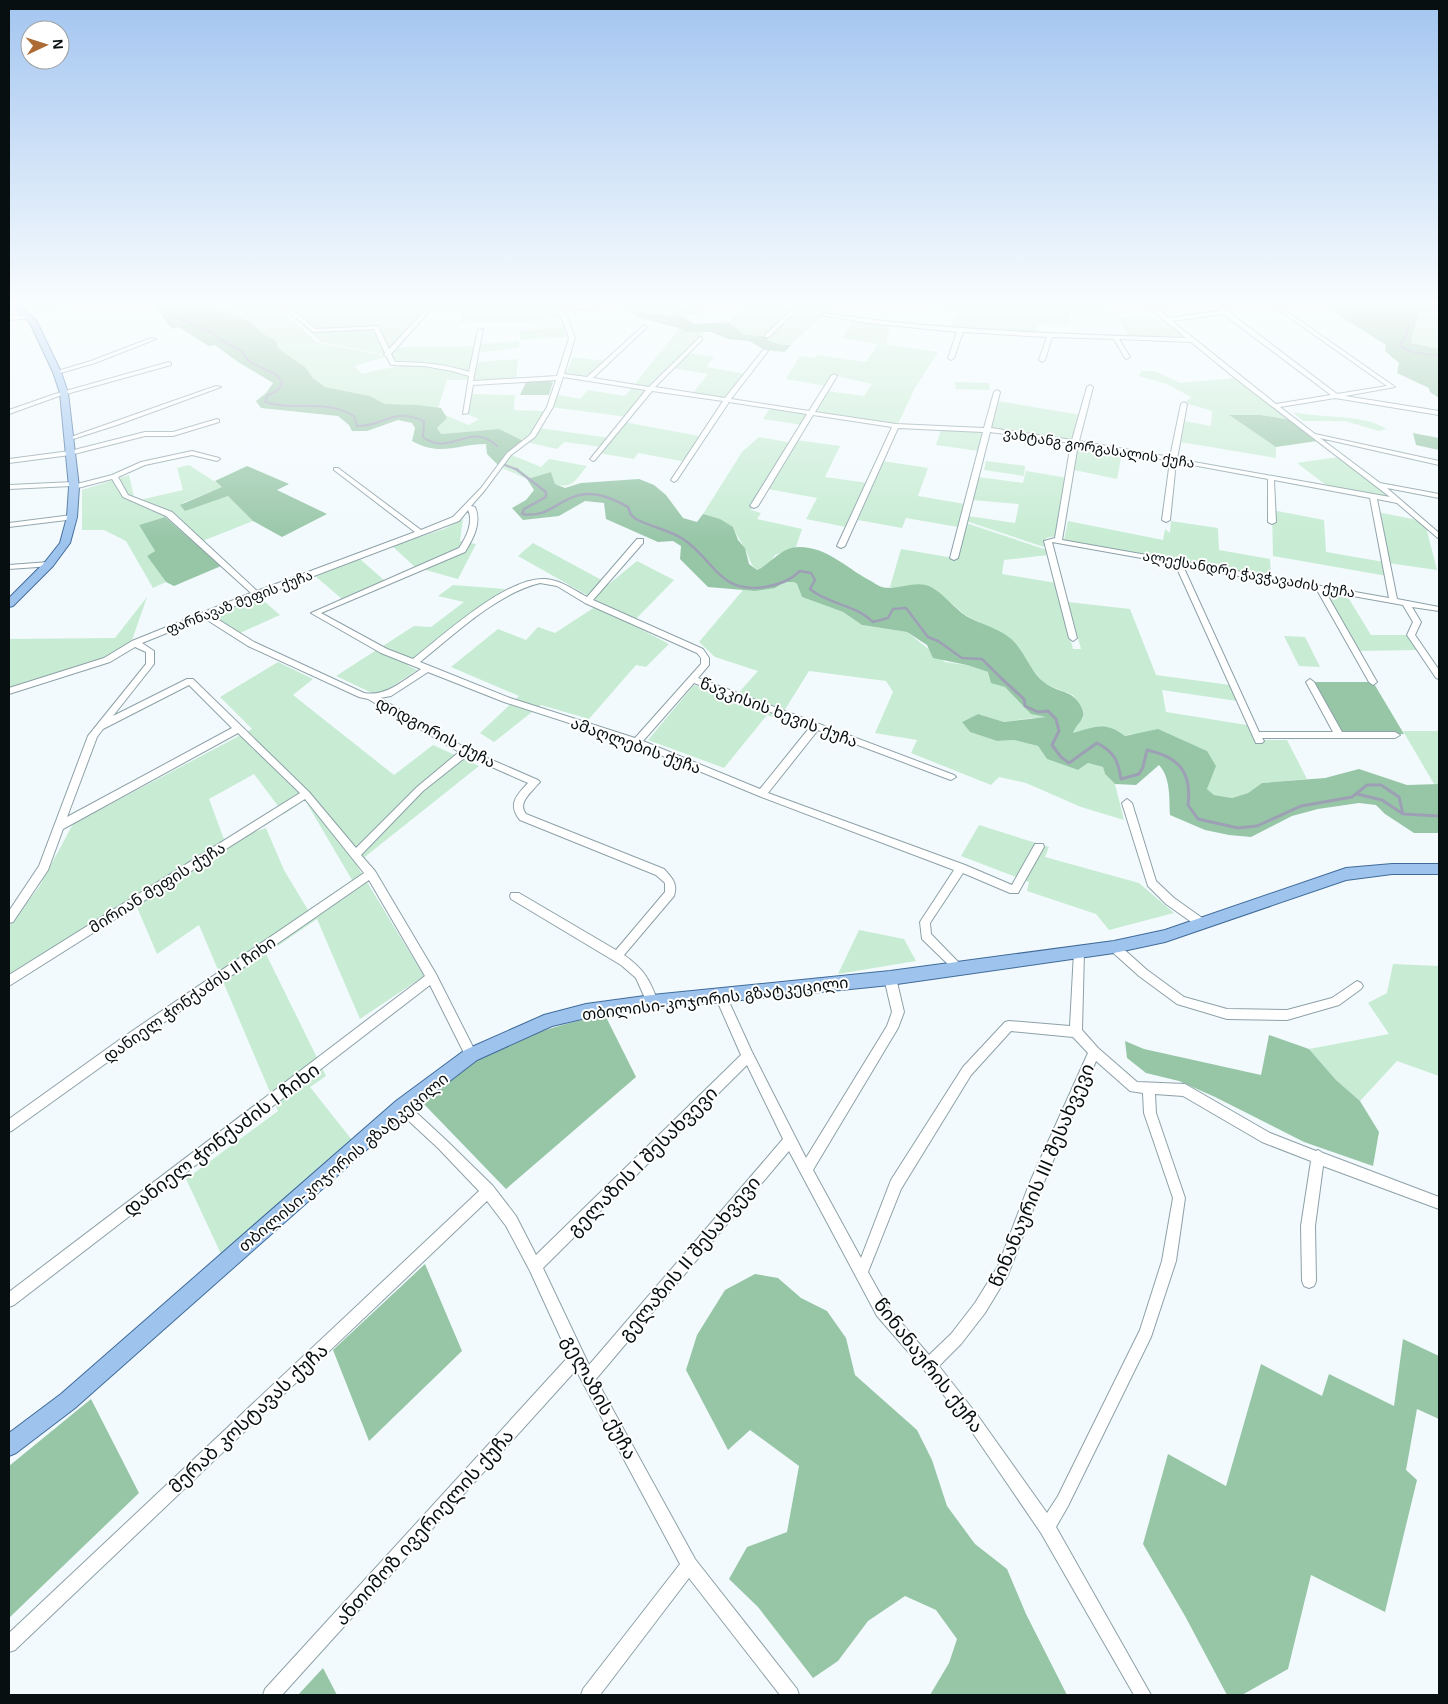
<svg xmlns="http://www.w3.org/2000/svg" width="1448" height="1704" font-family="Helvetica,'Noto Sans Georgian',sans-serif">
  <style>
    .green { fill: #c7ecd3; fill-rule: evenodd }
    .forest { fill: #97c6a7 }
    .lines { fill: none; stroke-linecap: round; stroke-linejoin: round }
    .stream-far2 { stroke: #9da0b5; stroke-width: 2 }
    .stream-far1 { stroke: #9da0b5; stroke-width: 2.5 }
    .stream { stroke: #9da0b5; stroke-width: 3 }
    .minor-casing { stroke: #8da1a8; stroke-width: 2 }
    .major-casing { stroke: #406b9a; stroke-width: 2 }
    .minor { fill: #fff; fill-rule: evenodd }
    .major { fill: #9ec4ee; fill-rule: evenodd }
    .labels { text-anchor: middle; stroke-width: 4; stroke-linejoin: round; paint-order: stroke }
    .far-street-label { font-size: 14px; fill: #070f11; stroke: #fff }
    .street-label { font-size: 16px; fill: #070f11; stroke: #fff }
    .near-street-label { font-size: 19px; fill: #070f11; stroke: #fff }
  </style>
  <rect width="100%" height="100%" fill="#f2fafd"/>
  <path class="green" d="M25,303H93L37,314Z
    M212,303H274L318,343L377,354L385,357L354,366L362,374C402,363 430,362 470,375L468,380H447L438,408L419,405L385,404L370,396L325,387L313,378L305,367L279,349L276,341L262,333L250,321L232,315L216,303Z
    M279,303H433L387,355L321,342Z
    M436,303H552L560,318L522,322L460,323L464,311L429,312Z
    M702,303L684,318L676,315H656L600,304Z
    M738,303H799L764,335H744L728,322L747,305Z
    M805,303H835L825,314L799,309Z
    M932,303H1106L1109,315L1069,314L1071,325L1036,324L1038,333L949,330L958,312L930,308Z
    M797,310L822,316L791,345H782L768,340L767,337Z
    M1439,311V349L1411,343C1411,332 1418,323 1419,312Z
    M1118,318L1164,319L1188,339L1128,336Z
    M853,321L890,325L886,344L938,352L915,388L898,424L814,412L827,391L864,396L872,384L832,375L825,386L786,379L800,356L815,358L817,355L866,362L878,344L842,338Z
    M564,327L566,337L520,340V331Z
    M679,328L685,332H705L628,417L550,407L555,394L580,399L588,390L625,396L634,385L648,387L635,384Z
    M519,341V348L480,352L481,344Z
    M476,346L470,373C445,364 421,363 395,363L390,355L399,347Z
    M689,353L714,357L706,367L746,374L726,399L692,394L708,374L672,368Z
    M573,357L606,361L590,377L565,375Z
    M518,359L516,380L472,382L478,362Z
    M1141,371H1155L1180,383L1237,378L1291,420L1261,415L1230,416L1276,447V458L1181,442L1185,421L1211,426L1212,411L1185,403L1191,397L1167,384L1139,376Z
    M955,382L989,383L990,390L956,389Z
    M471,394L515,395L514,410L544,411L536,427L523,440L499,429L441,434L437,428L447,418L445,415L469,425L479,419L467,414Z
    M999,401L1081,415L1073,440L991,428Z
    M771,407L810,413L803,425L763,419Z
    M1293,412C1323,419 1360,413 1387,429L1379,431L1345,421H1303Z
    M624,422L704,437L687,462L638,453L634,459L598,453L602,447L564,442L557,449L526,442L539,428L610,438Z
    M941,430L985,431L979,451L936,445Z
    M759,437L792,443L751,510L761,513L757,519L802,529L796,547L775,555L769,563L757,570C749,563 750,558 745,549C741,541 736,535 733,527L703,514L742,452Z
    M796,440L840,446L825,477L868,483L846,527L806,519L817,498L768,489Z
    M1078,444L1122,453L1117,479L1074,470Z
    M509,454L541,467L549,459L587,466C576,479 573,490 555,484L551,472L527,479L500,467Z
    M1338,457L1391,498L1326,485L1297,463Z
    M883,461L928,468L918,496L965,504L958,527L906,518L902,528L858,520Z
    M986,461L1025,466L1024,476L984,470Z
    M189,465L223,487L180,504L228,496L253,521L195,544L165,517L139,525L155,551L147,556L166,582L153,588L126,541L104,530H82V490L129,475L135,501L183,490L177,468Z
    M1026,471L1068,478L1056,536L1046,538L1044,547L966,521L968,516L1015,523L1019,504L972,500L978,477L1023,483Z
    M1272,510L1324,520L1326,552L1384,562L1387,576L1273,556Z
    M1377,512L1418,520L1426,527L1437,570L1388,563Z
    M463,519L460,541L476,544L458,579L415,567L392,546L444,529Z
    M1068,521L1163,540L1165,529L1170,533L1171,521L1218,528L1219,550L1270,559L1271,577L1064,540Z
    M966,523L1047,550L1048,555L1004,560L1002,574L1056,583L1073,649H1081L1068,602L1130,609L1156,675L1230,685L1237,701L1162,690L1166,712L1247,725L1254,740H1287L1307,779L1262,783L1248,793L1232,798L1214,795L1207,789L1210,780L1207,751C1186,742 1148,728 1125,736C1109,723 1091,728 1072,734L1075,726L1083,718L1084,712L1073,695L1045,684L1033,670L1011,639L965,615L951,603L890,587L901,549L948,557L955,560Z
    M533,543L609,584L637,561L674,580L631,624L669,644L646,667L636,665L589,719L541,705L494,742L480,733L519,696L451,667L498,629L526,640L538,627L555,633L601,603L518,556Z
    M360,559L385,581L342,599L314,575Z
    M784,582H794L797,584L802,597L843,612L862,625L907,632L945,662L967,665L988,672L1005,687L1049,718H1032L1004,722L978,714L962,722L970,732L997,741L1014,740L1038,746L1047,759L1078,770L1088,763L1103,767L1105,774L1115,784L1124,820L1081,807L1026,783L999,777L991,785L911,753L917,740L875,733L893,692L886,681L809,671L779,719L767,715L724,768L648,740L694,685L734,698L758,671L715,657L699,642L743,590C758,591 771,590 784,582Z
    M453,585L505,589L474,610L407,665L417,670L385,691L372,693L336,676L414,626L431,627L464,602L438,596Z
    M1323,590L1346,594L1371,635H1407L1418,650L1357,651Z
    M257,595L280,615L240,633L213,616Z
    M147,597L131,643L105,658L9,689V639L115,638Z
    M1284,636L1305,637L1320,667L1299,666Z
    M278,662L313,679L293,695L394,775L433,745L479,766L356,864L424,976L360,1019L317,919L266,954L326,1076L310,1087L352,1140L221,1254L186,1179L278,1111L199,925L157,954L133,898L9,976V926L39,887L73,824L252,729L220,697ZM254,774L284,814L305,800L352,880L308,910L284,870L266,828L225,842L209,799Z
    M1403,731H1439V784H1434Z
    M979,825L1049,847L1045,857L1139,883L1174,913L1109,930L1096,914L1027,891L1029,882L961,856Z
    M859,930L904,939L916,961L838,974Z
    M1393,964L1439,966V1076L1397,1061L1360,1101L1336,1080L1309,1049L1389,1034L1368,1003L1387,993Z"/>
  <path class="forest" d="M152,303H216L232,315L250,321L262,333L276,341L279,349L305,367L313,378L325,387L370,396L385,404L419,405L441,408L447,418L437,428L441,434L499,429L526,442L515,448L500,467L487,454L486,444C458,444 440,457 412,441L415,428L412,423L398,420L367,431H352L349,425L338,416L261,408L256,401L266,393L273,383L238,362L215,345L209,346L178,327L172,329Z
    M1330,303H1439V311L1419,312C1418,323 1411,332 1411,343L1439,349V398L1430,392L1429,388L1397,373L1399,363L1385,351L1386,345L1340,316Z
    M630,311L669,316L676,315L686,318L695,324L728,322L744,335L767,336L768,340L782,345H791L785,352L765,350L749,341L728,339L711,332H685L679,328L640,318Z
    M549,381L553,382L549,395H520L526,382Z
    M1229,415H1261L1291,420L1317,441L1276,447Z
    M1413,433L1439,438V450L1416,445Z
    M247,466L289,484L277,490L327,514L282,537L253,521L228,496L185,511L180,505L222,487L215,481Z
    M551,472L555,484L565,488L581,483L639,479L654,485L666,495L683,518L697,522L703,514L720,519L733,527L738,540L745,548L749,564L757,570C772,563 781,547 799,547C827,547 845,567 869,580C873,582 878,586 882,587C897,591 917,579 931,587C944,594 954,608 966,616C980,624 998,628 1010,638C1024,649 1030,672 1045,683C1060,694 1075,689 1083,711C1086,719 1075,725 1073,733C1095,727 1105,721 1125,736L1158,729L1207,751L1216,766L1207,789L1214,795L1232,798L1248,793L1262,783L1325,778L1359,769L1407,785L1439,784V833H1414L1385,814L1376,805L1359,803L1318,809L1292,816L1251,837L1229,835L1205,830L1170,815C1169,799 1171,778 1159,765L1136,785L1115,784L1105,774L1103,767L1088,763L1078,770L1047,759L1038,746L1014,740L997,741L970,732L962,722L978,714L1004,722L1046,717L1031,714L1005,687L991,683L988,672L967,665L933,658L927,645L907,632L862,625L843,612L802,597L797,584L794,582H784L775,588L755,591L708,587L680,559L681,546L673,541L658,542L606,519L604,503L585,501L559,516L523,520L512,508L526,500L534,490L527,479Z
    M165,517L221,566L174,586L166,582L147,556L155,551L139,525Z
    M1310,682H1373L1404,734L1339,735Z
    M605,1015L636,1077L506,1189L419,1099C433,1088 448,1072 464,1064C508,1041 557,1024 605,1015Z
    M1269,1035L1309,1049L1336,1080L1360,1101L1379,1132L1373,1166L1304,1142L1215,1097L1179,1081L1146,1073L1127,1058L1125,1041L1144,1049L1261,1075Z
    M425,1264L462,1351L369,1441L333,1350Z
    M755,1274L778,1278L801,1298L827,1311L846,1338L855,1375L917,1430L932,1460L947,1506L975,1544L1007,1569L1026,1614L1067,1695H930L949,1663L957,1639L936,1610L905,1596L868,1621L838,1661L813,1678L758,1607L729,1579L747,1547L787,1532L799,1466L750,1430L728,1450L686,1370L697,1335L725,1290Z
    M1403,1339L1439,1356V1419L1417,1409L1406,1470L1417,1480L1385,1612L1311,1575L1288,1669L1242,1695H1227L1185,1616L1143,1544L1168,1454L1226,1486L1261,1364L1322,1396L1329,1374L1394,1406Z
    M91,1399L139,1493L9,1618V1466Z
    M323,1668L337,1695H298Z"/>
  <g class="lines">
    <path class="stream-far2" d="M165,303L175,317L213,333L219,339L241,351L250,362L278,376L282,384L278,390L267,396L265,402C297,412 322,398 354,416L357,426C388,426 389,407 424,421L423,437C451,458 469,420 497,446
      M1403,303C1411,319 1412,332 1399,345L1412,352L1439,356
      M1406,307L1435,308L1437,303
      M505,465L518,470"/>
    <path class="stream-far1" d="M516,469L546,492V497L524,509L522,514C550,518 556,500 580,495C596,491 614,499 628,507L631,515L636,519C651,527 669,530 683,539C715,560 718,594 765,587C778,585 791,580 800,571L811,573L815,580L810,589C829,605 855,604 873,622L888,618L893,609L906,608L928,637L938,641L962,658L982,659L1003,680"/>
    <path class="stream" d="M1002,679L1024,699L1025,706L1038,712L1048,711L1056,719L1059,731L1052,745L1061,757L1069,763L1097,743C1114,752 1118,760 1121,779L1139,774L1143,767L1147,750C1179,757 1192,772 1188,805L1198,819L1238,828L1257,826L1301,806L1352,797L1367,785H1381L1399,797L1403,814L1439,816
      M1357,794L1382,800L1403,814"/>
    <defs>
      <path id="minor" d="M278,303H284L316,329L378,326L389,349L432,303H437L391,354L395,362C421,362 445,364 469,372L478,330L483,329L473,381L557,376L569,338L562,319L553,303H567L591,307L595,303H600L592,311L559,305L568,319L575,338L564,374L587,377L644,325L646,326V328L593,378L649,387L700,337L702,338V340L655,387L725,398L763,350L765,349L768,351L731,399L809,411L831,376L834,374L837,376L815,412L896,424L984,428L994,392L997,390L1000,392L991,428L1072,440L1087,387L1090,385L1093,387L1079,441L1170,457L1181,404L1184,402L1187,404L1177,459L1390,497L1235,378L1191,342L1119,339L1130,357L1127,359L1125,358L1114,339L1052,337L1045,360L1042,362L1039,360L1047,337L963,332L954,358L951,360L948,358L957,332L869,323L820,315L823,313C944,331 1065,334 1186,338L1147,306L1129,303H1151L1169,318L1220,311L1211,303H1217L1337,394L1387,386L1269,303H1275L1395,387L1345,396L1439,411V415L1335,398L1280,407L1315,434L1439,461V465L1320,438L1380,483L1439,494V498L1387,488L1439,533V539L1397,503L1377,499L1397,599L1439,607V611L1412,607L1421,622L1415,635L1439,670V679L1436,678L1407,635L1413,622L1403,605L1325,591L1377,682L1373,685L1369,682L1317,590L1183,566L1259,732H1333L1306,682L1310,679L1314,682L1342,732H1395L1400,735L1395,738H1262L1264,741L1262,743H1256L1175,564L1052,542L1077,638L1073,641L1069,638L1044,541L1055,538L1071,443L990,432L958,558L954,560L950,558L983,432L898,428L845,546L841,548L837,546L892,427L813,415L758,506L754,508L750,506L807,414L729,402L677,480L674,482L671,480L723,401L652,391L595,460L593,461L590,459L591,458L646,390L563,377L553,407L535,437L511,455L485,490L471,506L475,507C482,523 473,539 465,552L321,613L387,649L413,659C442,636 508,576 545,579C561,580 574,590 587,597L637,539H643V543L593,600L703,649L709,658V665L698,678L954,775L956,777L951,780L948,779L818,730L768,793L965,865L1012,885L1035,844H1043L1044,847L1018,893H1010L963,873L930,923L931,934L963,967L962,970L958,972L954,970L922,939L920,922L954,870L759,796L634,744L504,702L428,672L391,696L380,698L469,750L538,780L540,782L538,784C531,793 517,803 526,814L664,869C672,878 678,883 674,896L624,955C644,969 650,980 658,1002L656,1005L652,1007L648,1005L636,978L621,965L511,899L510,896L511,893H519L616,950L665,892V883L656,875L520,820C507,804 517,795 528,783L467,756L423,791L361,855L375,871L436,974L475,1051L477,1055L475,1059L471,1060L467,1059L430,985L14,1305L9,1307V1292L425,976L369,880L130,1046L13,1130L9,1132V1119L122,1038L364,873L305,799L9,986V975L300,793L238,733L63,829L48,870L13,922L9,923V911L39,866L88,736L146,664V652L135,647L110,662L9,694V688L104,658L132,641L251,593L166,516L123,497L112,479L74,489L72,488L71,486L9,489V485L74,482L77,484L112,475L141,462L192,451L219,458L220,459L217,461L192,455L145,465L118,477L128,495L172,512L257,591L415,532L334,470V468H338L421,530L453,517L481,488L507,453L530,435L547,407L556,380L473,385L468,413L463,414L469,376L452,371L424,366L391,365L387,357L384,355L385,353L374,329L313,332ZM1223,314L1331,395L1276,404L1172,321ZM1078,444L1170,461L1162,520L1166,522L1170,520L1176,462L1268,479V522L1272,524L1276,522L1274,480L1370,498L1389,598L1062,540ZM468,510C474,522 466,538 459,548L311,613L381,653L421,669C404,680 386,697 364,693L254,642L211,615L459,521ZM540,583L557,586L585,603L697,653L701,658V664L635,738L510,698L420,662C455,634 496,594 540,583ZM204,618L248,646L359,697L368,699L459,752L417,787L356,848L309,792L193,679H187L113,716L154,664V651L142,643ZM694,683L810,727L760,789L643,741ZM189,685L232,728L67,817L97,737L103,729Z
        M655,303H666L695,309L701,303H707L696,313Z
        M799,303H804L769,337H765V335Z
        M29,315L31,316V318L9,320V316Z
        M151,338L156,339L95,363L57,374L54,372L91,361Z
        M169,362L171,363V365L59,396L9,414V410L55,394Z
        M216,386L221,387L117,425L70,440L65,439Z
        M217,419L219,420V422L173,436H145L70,455L9,463V459L70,451L145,432H173Z
        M72,515H75V519L9,527V523Z
        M49,562L53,564L52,566L9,569V565Z
        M1127,799L1132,803L1156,881L1174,898L1205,920L1206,923L1205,926L1201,927L1197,926L1166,904L1148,886L1122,803Z
        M1114,942L1118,944L1147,970L1184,997L1227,1009L1287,1010L1332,998L1357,981L1361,983L1363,986L1361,989L1339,1005L1287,1020L1227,1019L1177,1004L1139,976L1110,950L1109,947L1110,944Z
        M1079,947L1083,949L1084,952L1082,1030L1098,1048L1137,1082L1185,1084L1270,1133L1316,1151L1318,1150L1323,1153L1439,1197V1209L1323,1166L1315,1226L1316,1281L1314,1286L1309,1288L1304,1286L1302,1281L1301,1226L1311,1161L1262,1142L1183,1096L1155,1094L1156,1113L1185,1198L1176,1261L1151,1337L1068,1506L1056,1527L1151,1695H1134L1041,1533L968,1426L924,1370L877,1316L789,1151L596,1379L695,1559L797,1689L799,1695H780L689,1578L600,1695H581L583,1689L680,1564L576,1370L282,1695H263L265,1689L569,1356L530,1271L506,1226L487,1201L15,1650L9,1652V1633L479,1191L438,1148L398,1111L396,1107L398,1103L402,1101L406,1103L446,1140L493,1186L516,1216L536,1255L741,1055L715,996L717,993L721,991L725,993L752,1052L806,1158L887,1026L892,1012L884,978L886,975L890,973L894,975L896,978L904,1012L898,1028L813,1170L861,1258L891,1180L963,1067L1005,1022L1009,1021L1070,1026L1074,952L1075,949ZM1011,1031L1073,1037L1088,1053L1030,1182L998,1266L975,1303L951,1334L929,1355L887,1306L868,1272L901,1189L971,1075ZM1096,1061L1130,1091L1143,1093L1144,1113L1173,1198L1162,1261L1140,1330L1058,1496L1047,1513L978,1416L939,1366L961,1344L985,1313L1008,1275L1041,1189ZM747,1065L783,1139L589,1365L543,1268Z"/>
      <path id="major" d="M11,303H18L37,322L61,372L68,393L79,487L77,517L70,543L53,566L13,606L9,607V598L45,562L60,543L67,517L69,487L60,393L53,372L30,323Z
        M1392,864H1439V874H1392L1346,880L1165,942L1114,953L890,985L652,1009L586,1018L552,1026L477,1060L408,1113L75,1408L16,1453L9,1456V1433L61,1394L396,1101L465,1050L544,1015L586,1004L652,995L890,971L1114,941L1165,930L1346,868Z"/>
    </defs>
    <use href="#minor" class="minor-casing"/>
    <use href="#major" class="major-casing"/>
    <use href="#minor" class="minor"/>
    <use href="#major" class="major"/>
  </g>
  <linearGradient id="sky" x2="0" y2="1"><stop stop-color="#a3c5f0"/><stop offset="0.56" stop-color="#f9fdfe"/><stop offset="1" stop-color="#f9fdfe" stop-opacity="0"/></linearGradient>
  <rect width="1448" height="542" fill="url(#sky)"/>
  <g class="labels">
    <g class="far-street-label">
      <text transform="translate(1099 448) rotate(9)" y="5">ვახტანგ გორგასალის ქუჩა</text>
      <text transform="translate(1249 574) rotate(10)" y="5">ალექსანდრე ჭავჭავაძის ქუჩა</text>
      <text transform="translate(239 602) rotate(-21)" y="5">ფარნავაზ მეფის ქუჩა</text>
    </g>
    <g class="street-label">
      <text transform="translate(779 712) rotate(21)" y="6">წავკისის ხევის ქუჩა</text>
      <text transform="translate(436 732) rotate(28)" y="6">დიდგორის ქუჩა</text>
      <text transform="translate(636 745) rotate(20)" y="6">ამაღლების ქუჩა</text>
      <text transform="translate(157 887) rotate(-32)" y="6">მირიან მეფის ქუჩა</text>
      <text transform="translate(715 998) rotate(-7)" y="6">თბილისი-კოჯორის გზატკეცილი</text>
      <text transform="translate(189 999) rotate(-35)" y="6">დანიელ ჭონქაძის II ჩიხი</text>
      <text transform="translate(343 1162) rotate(-40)" y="6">თბილისი-კოჯორის გზატკეცილი</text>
    </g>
    <g class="near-street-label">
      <text transform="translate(221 1139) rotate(-37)" y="7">დანიელ ჭონქაძის I ჩიხი</text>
      <text transform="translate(642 1161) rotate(-45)" y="7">გელაზის I შესახვევი</text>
      <text transform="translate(1041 1175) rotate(-67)" y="7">წინანაურის III შესახვევი</text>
      <text transform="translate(689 1258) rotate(-50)" y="7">გელაზის II შესახვევი</text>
      <text transform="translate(929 1365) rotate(52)" y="7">წინანაურის ქუჩა</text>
      <text transform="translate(600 1397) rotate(62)" y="7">გელაზის ქუჩა</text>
      <text transform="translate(248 1418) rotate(-43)" y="7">მერაბ კოსტავას ქუჩა</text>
      <text transform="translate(424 1527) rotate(-48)" y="7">ანთიმოზ ივერიელის ქუჩა</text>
    </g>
  </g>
  <rect width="1448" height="1704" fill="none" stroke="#070f11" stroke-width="20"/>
  <g transform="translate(45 45) rotate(86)"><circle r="24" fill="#ffffff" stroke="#9c9fa0"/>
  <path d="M0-4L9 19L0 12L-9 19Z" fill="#ac6b35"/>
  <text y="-8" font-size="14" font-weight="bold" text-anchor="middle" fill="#070f11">N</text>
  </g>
</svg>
